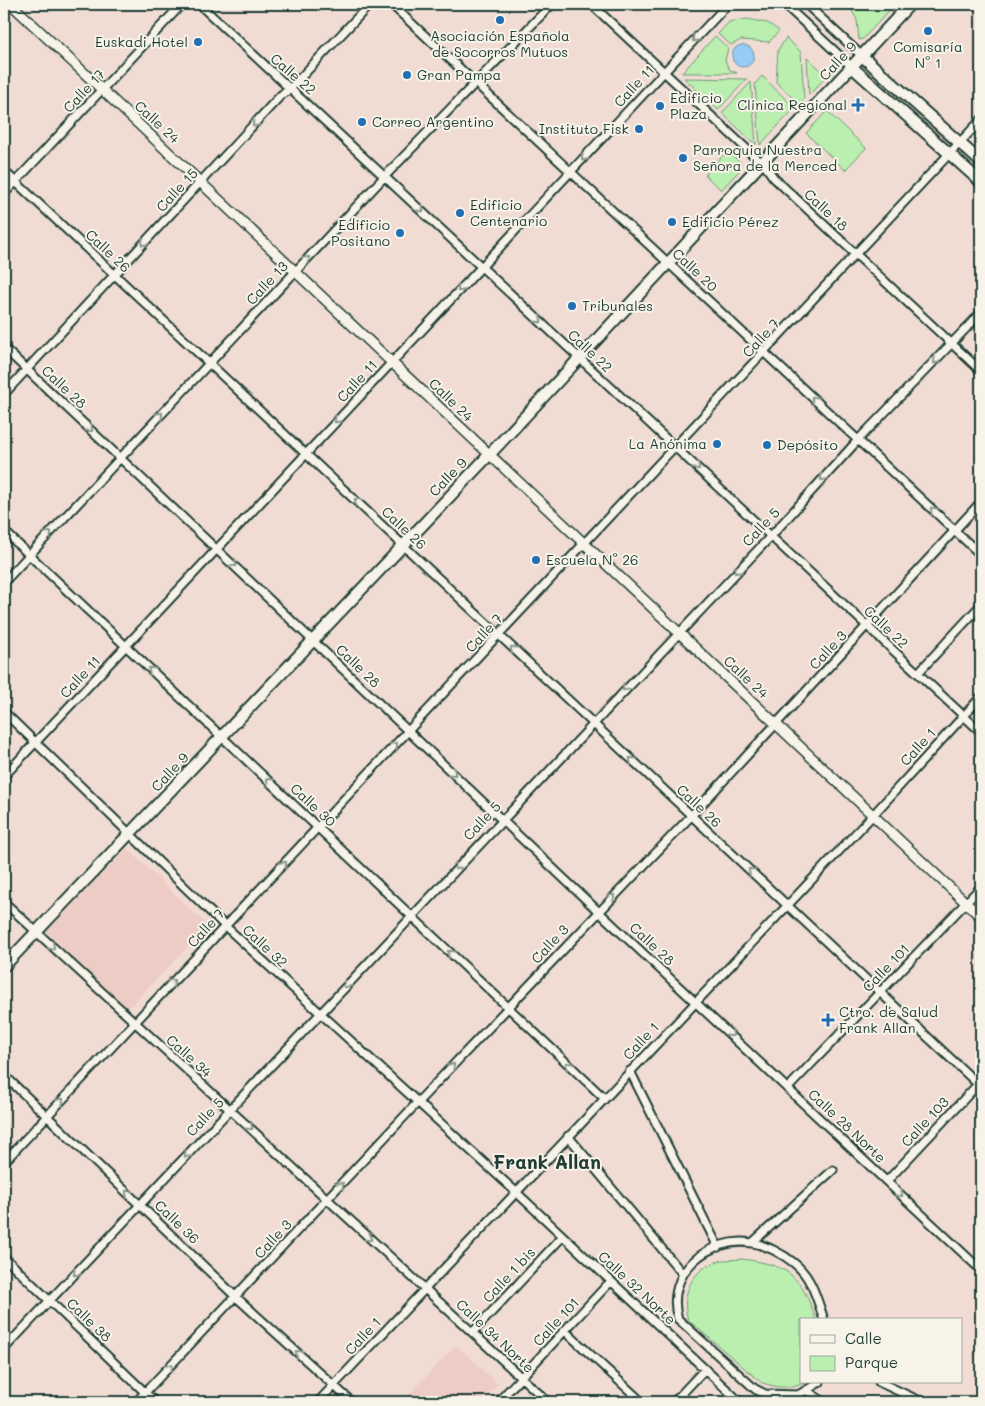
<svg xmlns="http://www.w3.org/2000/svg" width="985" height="1406" font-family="Mali,sans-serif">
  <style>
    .built { fill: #edccc6 }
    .green { fill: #baefb0; stroke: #6c9672 }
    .water { fill: #98ccf6; stroke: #6893a8 }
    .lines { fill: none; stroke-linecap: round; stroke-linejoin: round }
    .minor-casing { stroke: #1f3d34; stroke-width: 11 }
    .tertiary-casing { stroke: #1f3d34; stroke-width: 12 }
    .secondary-casing { stroke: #1f3d34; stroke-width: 14 }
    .minor { stroke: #f7f3e8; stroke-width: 7 }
    .tertiary { stroke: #f7f3e8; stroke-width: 9 }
    .secondary { stroke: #f7f3e8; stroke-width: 10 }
    .oneway { stroke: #8b988e }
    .poi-dot { fill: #1f6fb2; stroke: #f7f3e8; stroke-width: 2 }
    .labels { text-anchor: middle; stroke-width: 4; stroke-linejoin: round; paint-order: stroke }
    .poi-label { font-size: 14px; fill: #1f3d34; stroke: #f7f3e8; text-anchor: start }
    .street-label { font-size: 14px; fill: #1f3d34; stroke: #f7f3e8 }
    .district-label { font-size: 19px; font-weight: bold; fill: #1f3d34; stroke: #f7f3e8 }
  </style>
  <rect width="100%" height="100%" fill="#f1dcd4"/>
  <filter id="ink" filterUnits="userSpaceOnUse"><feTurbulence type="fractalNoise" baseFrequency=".02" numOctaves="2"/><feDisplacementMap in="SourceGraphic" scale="10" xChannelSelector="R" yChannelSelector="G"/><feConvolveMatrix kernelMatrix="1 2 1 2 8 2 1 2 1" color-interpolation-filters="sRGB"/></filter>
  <g filter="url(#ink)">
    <path class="built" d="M127,848L208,926L128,1009L47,932Z
      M456,1345L498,1384L481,1402H402Z"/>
    <path class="green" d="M848,4H895L863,39L859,40L857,20Z
      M747,19L768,23L779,31L769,42L741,40L731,45L718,34L729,22Z
      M715,36L728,48L725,61L730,70L737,73H682Z
      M786,38L801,52L804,99L799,104L776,82L778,50Z
      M807,57L827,76L809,95Z
      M762,76L795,108L760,145L755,84Z
      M684,78L747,79L718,110Z
      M751,82L756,145L722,113Z
      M827,111L866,148L845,170L806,133Z
      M727,151L740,162V170L721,190L705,175Z
      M742,1259C789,1265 801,1275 816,1320H801V1382L805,1383L793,1387H778L762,1383L688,1320C680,1295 692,1268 719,1261C726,1259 735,1260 742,1259Z"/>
    <path class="water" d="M732 56a11 11 0 1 1 22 0a11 11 0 1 1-22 0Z"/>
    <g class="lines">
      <defs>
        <path id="minor" d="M199,4L981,732
          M391,4L981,555
          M591,4L766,167L774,178L981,371
          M784,4L852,67
          M806,4L862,56
          M4,171L981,1087
          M4,194L182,4
          M4,348L598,911L981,1270
          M4,394L281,95L289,90L370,4
          M4,531L604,1098
          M4,582L385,176L552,4
          M918,673L981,605
          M4,712L225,926L516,1192L740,1402
          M4,776L728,4
          M4,902L548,1402
          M630,1071L718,1247
          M4,1075L236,1297L352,1402
          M788,1088L981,887
          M568,1136L682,1273
          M4,1162L981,120
          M887,1181L981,1081
          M752,1243L833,1170
          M4,1257L155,1402
          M565,1331L642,1402
          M473,1332L563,1236
          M4,1349L771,536L858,440L981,313
          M820,1382L798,1395L765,1394L755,1389L678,1319C664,1273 709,1236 752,1243C766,1245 783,1254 794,1263C812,1277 817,1299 824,1320
          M879,1382L922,1402
          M807,1391L824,1402
          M136,1402L417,1103L691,816L981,502
          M318,1402L873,815L981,697
          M498,1402L611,1281
          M674,1402L705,1369"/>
        <path id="tertiary" d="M11,4L981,917"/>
        <path id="secondary" d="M862,56L981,162
          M852,67L981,182
          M4,966L489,455L910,4"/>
      </defs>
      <use href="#minor" class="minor-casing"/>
      <use href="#tertiary" class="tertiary-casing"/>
      <use href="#secondary" class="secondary-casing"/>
      <use href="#minor" class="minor"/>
      <use href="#tertiary" class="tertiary"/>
      <use href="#secondary" class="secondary"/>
    </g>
    <defs><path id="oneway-chevron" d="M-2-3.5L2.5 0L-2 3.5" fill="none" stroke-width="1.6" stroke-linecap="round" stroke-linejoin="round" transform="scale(1.25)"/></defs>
    <g class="oneway">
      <use href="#oneway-chevron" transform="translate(695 39) rotate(133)"/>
      <use href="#oneway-chevron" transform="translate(255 124) rotate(133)"/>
      <use href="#oneway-chevron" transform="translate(584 158) rotate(133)"/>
      <use href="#oneway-chevron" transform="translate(421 209) rotate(43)"/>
      <use href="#oneway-chevron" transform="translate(144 243) rotate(133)"/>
      <use href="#oneway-chevron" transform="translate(307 259) rotate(-47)"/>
      <use href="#oneway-chevron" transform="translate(460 289) rotate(133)"/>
      <use href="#oneway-chevron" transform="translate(539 320) rotate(43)"/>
      <use href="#oneway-chevron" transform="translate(936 361) rotate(135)"/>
      <use href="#oneway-chevron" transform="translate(814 399) rotate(-137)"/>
      <use href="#oneway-chevron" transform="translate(160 415) rotate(-47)"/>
      <use href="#oneway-chevron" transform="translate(337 420) rotate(133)"/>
      <use href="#oneway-chevron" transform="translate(90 429) rotate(43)"/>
      <use href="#oneway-chevron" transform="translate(697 467) rotate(43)"/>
      <use href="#oneway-chevron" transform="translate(823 478) rotate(132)"/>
      <use href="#oneway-chevron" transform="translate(357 501) rotate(-137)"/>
      <use href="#oneway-chevron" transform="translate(933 510) rotate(-137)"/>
      <use href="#oneway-chevron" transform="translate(49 534) rotate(-47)"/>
      <use href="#oneway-chevron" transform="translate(234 564) rotate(43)"/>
      <use href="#oneway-chevron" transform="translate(737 571) rotate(134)"/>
      <use href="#oneway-chevron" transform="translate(513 649) rotate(-137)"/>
      <use href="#oneway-chevron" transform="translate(151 670) rotate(-137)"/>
      <use href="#oneway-chevron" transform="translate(625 688) rotate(133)"/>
      <use href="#oneway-chevron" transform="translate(395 745) rotate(-47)"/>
      <use href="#oneway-chevron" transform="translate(632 760) rotate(-136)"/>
      <use href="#oneway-chevron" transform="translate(453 773) rotate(43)"/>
      <use href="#oneway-chevron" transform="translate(269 781) rotate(-137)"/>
      <use href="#oneway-chevron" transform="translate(284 864) rotate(-47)"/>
      <use href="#oneway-chevron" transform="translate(457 867) rotate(133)"/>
      <use href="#oneway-chevron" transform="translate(751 871) rotate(-137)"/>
      <use href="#oneway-chevron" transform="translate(612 897) rotate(-46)"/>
      <use href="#oneway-chevron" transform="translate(52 947) rotate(43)"/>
      <use href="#oneway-chevron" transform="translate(450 953) rotate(-136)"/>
      <use href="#oneway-chevron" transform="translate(172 982) rotate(-47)"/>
      <use href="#oneway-chevron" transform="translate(346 985) rotate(133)"/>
      <use href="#oneway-chevron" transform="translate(731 1034) rotate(43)"/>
      <use href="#oneway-chevron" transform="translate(568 1065) rotate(-137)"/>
      <use href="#oneway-chevron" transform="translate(452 1066) rotate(-46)"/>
      <use href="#oneway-chevron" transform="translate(61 1101) rotate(-47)"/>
      <use href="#oneway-chevron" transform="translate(250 1127) rotate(43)"/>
      <use href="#oneway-chevron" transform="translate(187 1155) rotate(133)"/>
      <use href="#oneway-chevron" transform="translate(341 1185) rotate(-47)"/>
      <use href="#oneway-chevron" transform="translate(128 1193) rotate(-136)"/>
      <use href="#oneway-chevron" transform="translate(900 1194) rotate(43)"/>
      <use href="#oneway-chevron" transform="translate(369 1238) rotate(41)"/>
      <use href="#oneway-chevron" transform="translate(76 1273) rotate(133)"/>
      <use href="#oneway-chevron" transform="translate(298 1353) rotate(-138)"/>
      <use href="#oneway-chevron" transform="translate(170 1367) rotate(-47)"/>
    </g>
  </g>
  <g class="poi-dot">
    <circle cx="500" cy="20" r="5"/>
    <circle cx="928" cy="31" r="5"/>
    <circle cx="198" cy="42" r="5"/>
    <circle cx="407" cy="75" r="5"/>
    <path d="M855.5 97.5h5v5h5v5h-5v5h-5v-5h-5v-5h5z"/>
    <circle cx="660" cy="106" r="5"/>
    <circle cx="362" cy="122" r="5"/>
    <circle cx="639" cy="129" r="5"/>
    <circle cx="683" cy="158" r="5"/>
    <circle cx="460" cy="213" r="5"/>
    <circle cx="672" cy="222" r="5"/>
    <circle cx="400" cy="233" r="5"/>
    <circle cx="572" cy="306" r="5"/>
    <circle cx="717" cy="444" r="5"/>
    <circle cx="767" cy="445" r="5"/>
    <circle cx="536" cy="560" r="5"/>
    <path d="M825.5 1012.5h5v5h5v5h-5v5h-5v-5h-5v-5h5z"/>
  </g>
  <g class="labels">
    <g class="poi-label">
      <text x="500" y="41" text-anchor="middle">Asociación Española<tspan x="500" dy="16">de Socorros Mutuos</tspan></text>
      <text x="188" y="47" text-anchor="end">Euskadi Hotel</text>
      <text x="928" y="52" text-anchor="middle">Comisaría<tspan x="928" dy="16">N° 1</tspan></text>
      <text x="417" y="80">Gran Pampa</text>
      <text x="670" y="103">Edificio<tspan x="670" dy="16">Plaza</tspan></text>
      <text x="847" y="110" text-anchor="end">Clínica Regional</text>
      <text x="372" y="127">Correo Argentino</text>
      <text x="629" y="134" text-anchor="end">Instituto Fisk</text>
      <text x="693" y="155">Parroquia Nuestra<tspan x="693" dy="16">Señora de la Merced</tspan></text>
      <text x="470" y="210">Edificio<tspan x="470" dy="16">Centenario</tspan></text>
      <text x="682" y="227">Edificio Pérez</text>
      <text x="390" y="230" text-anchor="end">Edificio<tspan x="390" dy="16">Positano</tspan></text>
      <text x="582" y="311">Tribunales</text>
      <text x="707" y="449" text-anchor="end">La Anónima</text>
      <text x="777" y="450">Depósito</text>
      <text x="546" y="565">Escuela N° 26</text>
      <text x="839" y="1017">Ctro. de Salud<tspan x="839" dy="16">Frank Allan</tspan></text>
    </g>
    <g class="street-label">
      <text transform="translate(838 61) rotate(-47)" y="5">Calle 9</text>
      <text transform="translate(293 74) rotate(41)" y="5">Calle 22</text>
      <text transform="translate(634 86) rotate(-47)" y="5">Calle 11</text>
      <text transform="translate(84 91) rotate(-47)" y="5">Calle 17</text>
      <text transform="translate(157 122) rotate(43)" y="5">Calle 24</text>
      <text transform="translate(177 190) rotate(-47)" y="5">Calle 15</text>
      <text transform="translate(826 210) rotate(43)" y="5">Calle 18</text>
      <text transform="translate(108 251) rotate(43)" y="5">Calle 26</text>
      <text transform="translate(695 270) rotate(43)" y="5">Calle 20</text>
      <text transform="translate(267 283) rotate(-47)" y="5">Calle 13</text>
      <text transform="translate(761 338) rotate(-47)" y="5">Calle 7</text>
      <text transform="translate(590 351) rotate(43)" y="5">Calle 22</text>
      <text transform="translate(357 381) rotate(-47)" y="5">Calle 11</text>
      <text transform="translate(64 387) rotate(43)" y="5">Calle 28</text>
      <text transform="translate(451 400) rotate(44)" y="5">Calle 24</text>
      <text transform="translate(448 477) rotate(-46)" y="5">Calle 9</text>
      <text transform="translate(761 527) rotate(-47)" y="5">Calle 5</text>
      <text transform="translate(404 528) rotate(43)" y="5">Calle 26</text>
      <text transform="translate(886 627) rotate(43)" y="5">Calle 22</text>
      <text transform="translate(484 633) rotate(-47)" y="5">Calle 7</text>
      <text transform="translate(828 650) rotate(-47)" y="5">Calle 3</text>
      <text transform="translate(358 666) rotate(44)" y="5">Calle 28</text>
      <text transform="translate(80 677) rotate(-47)" y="5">Calle 11</text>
      <text transform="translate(746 677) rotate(43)" y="5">Calle 24</text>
      <text transform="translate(918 747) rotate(-48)" y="5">Calle 1</text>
      <text transform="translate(170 772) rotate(-47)" y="5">Calle 9</text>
      <text transform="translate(313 805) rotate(43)" y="5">Calle 30</text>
      <text transform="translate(699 806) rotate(43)" y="5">Calle 26</text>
      <text transform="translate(482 821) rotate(-47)" y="5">Calle 5</text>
      <text transform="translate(206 928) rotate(-47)" y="5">Calle 7</text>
      <text transform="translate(550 944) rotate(-47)" y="5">Calle 3</text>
      <text transform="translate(652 944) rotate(43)" y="5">Calle 28</text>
      <text transform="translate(265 946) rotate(43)" y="5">Calle 32</text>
      <text transform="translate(886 968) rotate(-46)" y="5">Calle 101</text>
      <text transform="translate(641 1041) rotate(-47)" y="5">Calle 1</text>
      <text transform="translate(189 1056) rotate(42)" y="5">Calle 34</text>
      <text transform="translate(205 1117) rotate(-47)" y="5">Calle 5</text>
      <text transform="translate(925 1122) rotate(-47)" y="5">Calle 103</text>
      <text transform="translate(847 1126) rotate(43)" y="5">Calle 28 Norte</text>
      <text transform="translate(177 1222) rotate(44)" y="5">Calle 36</text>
      <text transform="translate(273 1239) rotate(-47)" y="5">Calle 3</text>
      <text transform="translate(509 1275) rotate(-47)" y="5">Calle 1 bis</text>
      <text transform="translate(637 1288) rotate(43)" y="5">Calle 32 Norte</text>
      <text transform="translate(89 1320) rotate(44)" y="5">Calle 38</text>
      <text transform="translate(556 1322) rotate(-47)" y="5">Calle 101</text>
      <text transform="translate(363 1336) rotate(-47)" y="5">Calle 1</text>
      <text transform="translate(495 1336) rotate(43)" y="5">Calle 34 Norte</text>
    </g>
    <g class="district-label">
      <text x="547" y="1169">Frank Allan</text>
    </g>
  </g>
  <rect width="985" height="1406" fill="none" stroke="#f7f3e8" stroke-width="20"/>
  <rect x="10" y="10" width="965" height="1386" fill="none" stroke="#1f3d34" stroke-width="2" filter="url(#ink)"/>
  <rect x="800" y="1318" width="162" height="65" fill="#f7f3e8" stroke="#a1aaa0"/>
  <rect x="810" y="1335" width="25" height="8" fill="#f7f3e8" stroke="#a1aaa0"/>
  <text x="845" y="1344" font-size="15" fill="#1f3d34">Calle</text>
  <rect x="810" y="1356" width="25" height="15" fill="#baefb0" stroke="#a1aaa0"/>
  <text x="845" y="1368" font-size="15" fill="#1f3d34">Parque</text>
</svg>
